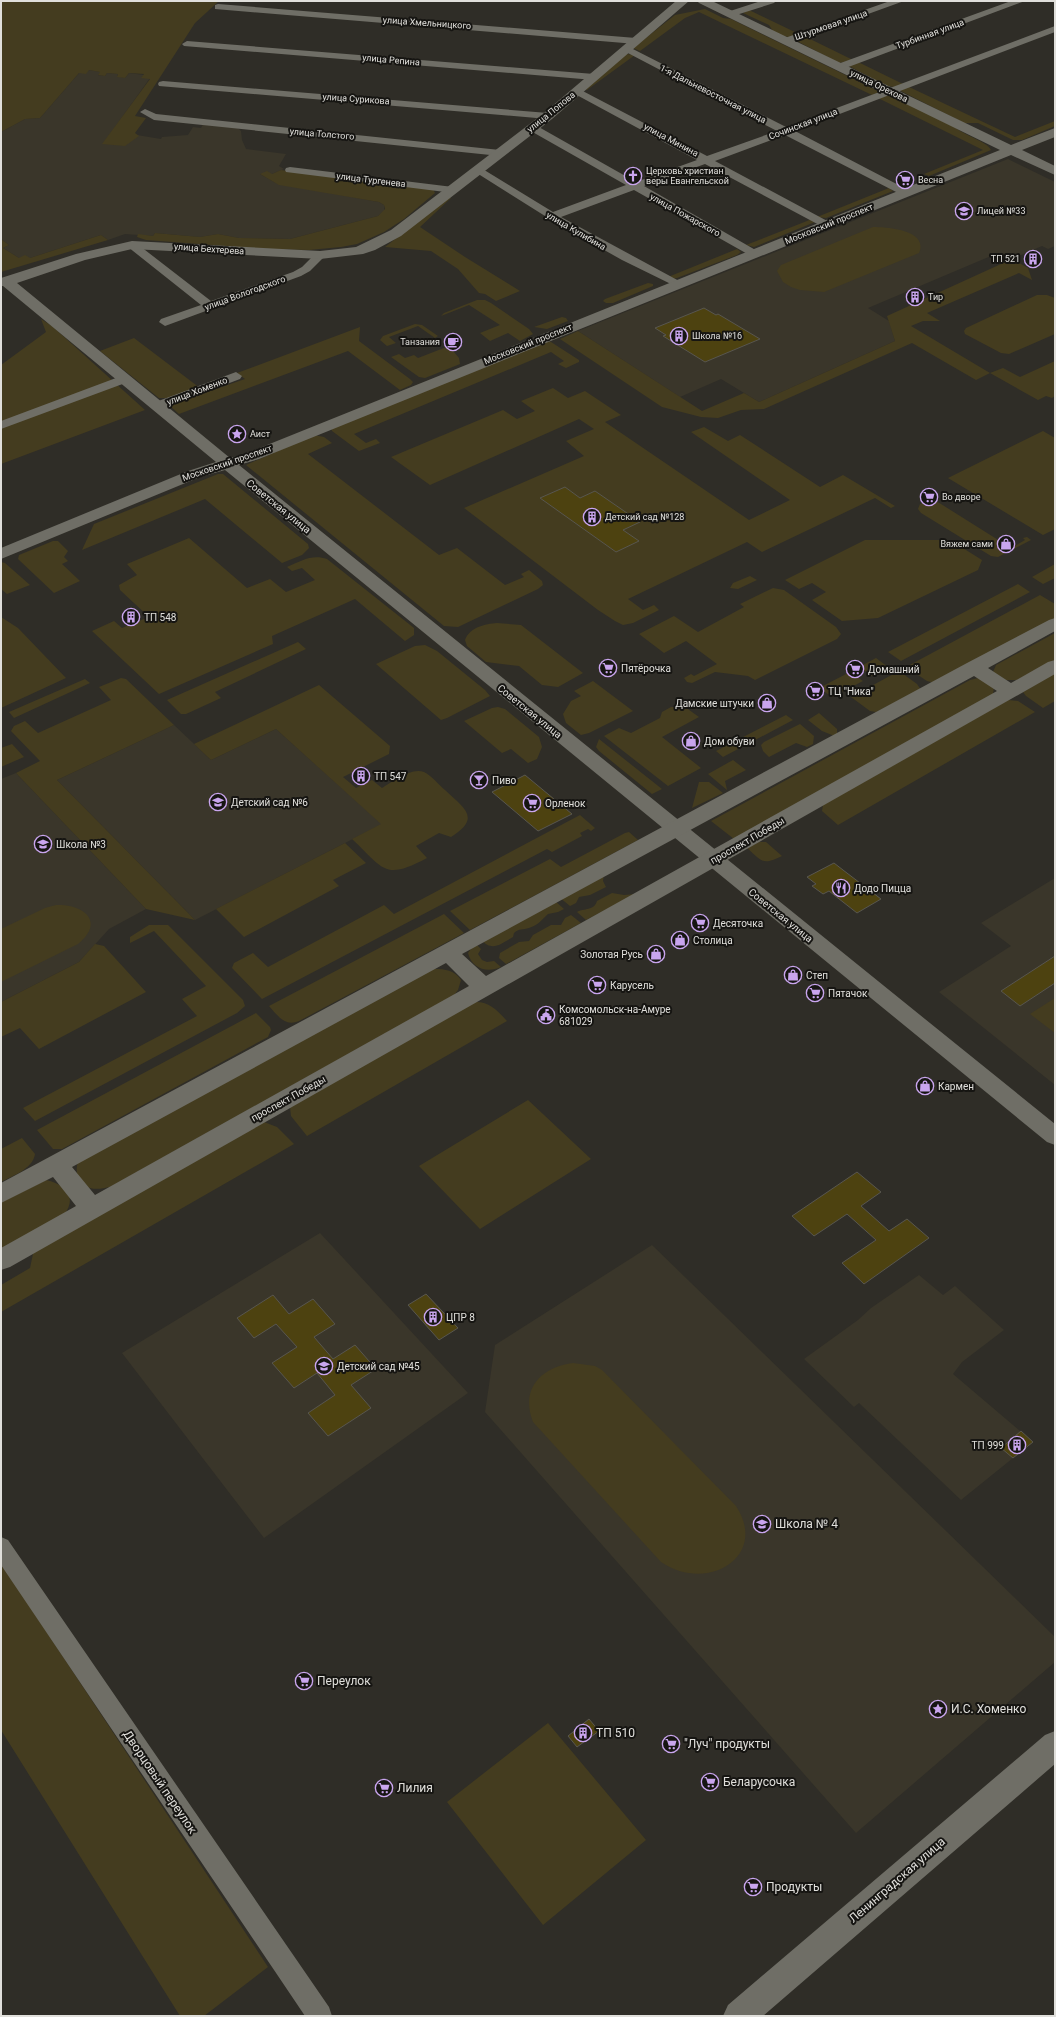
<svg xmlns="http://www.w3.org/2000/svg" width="1056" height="2017" font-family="Roboto,sans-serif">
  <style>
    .built { fill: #3a362a }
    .green { fill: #443c1f }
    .building { fill: #4d4210; stroke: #58564f }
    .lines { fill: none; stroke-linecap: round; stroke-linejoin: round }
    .minor { fill: #6f6e66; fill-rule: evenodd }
    .tertiary { fill: #6f6e66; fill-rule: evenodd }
    .secondary { fill: #6f6e66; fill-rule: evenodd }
    .labels { text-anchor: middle; stroke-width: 4; stroke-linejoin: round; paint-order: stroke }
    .far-street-label { font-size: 9px; fill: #e0dfdb; stroke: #161512 }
    .far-poi-label { font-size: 9px; fill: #e0dfdb; stroke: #161512; text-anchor: start }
    .street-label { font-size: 10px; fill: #e0dfdb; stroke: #161512 }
    .poi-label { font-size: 10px; fill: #e0dfdb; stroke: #161512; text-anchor: start }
    .near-poi-label { font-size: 12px; fill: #e0dfdb; stroke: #161512; text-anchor: start }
    .near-street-label { font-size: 12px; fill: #e0dfdb; stroke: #161512 }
  </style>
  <rect width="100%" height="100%" fill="#2f2d27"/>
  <path class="built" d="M89,70L101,72L98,75L105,76L107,73L118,74L117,76L125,78L129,73L144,75L142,77L150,78L103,144L137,135L161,139L162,137L188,135L193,127L201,128L203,124L238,128L241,131L242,140L246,149L286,154L279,166L284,169L272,174H260L276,183L379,202L384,205V211L378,216L290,239L239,238L218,234L200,237L155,233L153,236L125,234L108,240L101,235L30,258H19L3,248L9,245L1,239V132L25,119L40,118L79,73Z
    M1008,159L1055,182V246L1048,249L1042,246L1012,259L998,253L868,308L889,321L895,341L759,402L721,379L680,397L578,331Z
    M174,725L211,760L276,729L382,824L195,920L57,780Z
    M16,773L146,909L109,929L79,962L1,1002V779Z
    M1055,878V1085L939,992L1011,946L981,923Z
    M320,1233L468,1393L264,1538L122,1353Z
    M652,1245L1055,1637V1662L856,1833L485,1412L495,1345Z
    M919,1275L943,1295L955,1286L1004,1330L962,1362L953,1374L1033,1442L961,1500L859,1403L854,1407L804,1359L858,1320L871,1308Z"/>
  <path class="green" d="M1,1H219L195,23L135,116L146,118L135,133L139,136L125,146L102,144L150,79L141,78L144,74L129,73L125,78L117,77L118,74L107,73L105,76L98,75L100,72L89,70L86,74L79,73L40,118L25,119L1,132Z
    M705,9L723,18L731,19L880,92L872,95L699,12L685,18L640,51L633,48L675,15Z
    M749,10L799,34L789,37L783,36L773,31L769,25L743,13Z
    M804,36L853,60L839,63L795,40Z
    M626,54L635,55L587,90L585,89Z
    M858,62L903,84L895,87L887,86L849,66Z
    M907,86L1015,137L1055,121V126L1022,140H1013L978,123H964L899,90Z
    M889,95L955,127C963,135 988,142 991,150L929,176L924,174L983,150L878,98Z
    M281,170L433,189L435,193L404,219L384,232L357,244L341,247L309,250L267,249L146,240L137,237L138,234L153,236L155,233L200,237L218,234L239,238L290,239L378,216L385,209L384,205L379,202L279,185L260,174L267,171L272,174Z
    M889,188L893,191L826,218L817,217Z
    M449,197L451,198L420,227L465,257L520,291L496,301L485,294L479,293L458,269L431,251L385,247Z
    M812,219L815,222L754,247L746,245Z
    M873,227C887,227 929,230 919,253L824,292L800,290L791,287L783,282L777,271L781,265Z
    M101,235L108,240L1,272V239L9,245L3,248L19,258L25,255L30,258Z
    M737,249L741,252L737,255L677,278L672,279L668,277Z
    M1012,259L1028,268L1032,280L1019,273L927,313L940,321H923L911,326L990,373L1003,368L1020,377L1055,361V396L1052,398L1046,396L1038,400L990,373L976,380L912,343L764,409L741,410L718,418L701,417L662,407L560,339L578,331L702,411L744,393L759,402L895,341L887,316Z
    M648,283L653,284V286L613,303H606L603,301L605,299Z
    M1037,295H1047L1055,298V334L1009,354L1001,353L965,334L964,331L966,328Z
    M477,300H485L491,303L529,329L533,334L520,341L508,333L490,341L480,333L500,325L469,305L441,316L444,313Z
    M562,317L566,318L568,321L547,329L534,327Z
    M41,319L52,326L145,410L1,464V365L46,332Z
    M415,324L422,325L438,336L435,338L418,326L389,337L396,343L387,346L380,340L383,336Z
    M360,327L359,341L410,379L413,382L411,385L400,390L348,351L179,414L169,405L245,379L237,373Z
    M134,338L200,388L170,398H159L100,351Z
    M543,340L551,342L579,360V362L566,368L558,364L564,361L551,352L354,434L366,443L376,439L380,443L359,451L332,431L331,427Z
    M449,346L459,358L460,364L425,378L419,377L391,357L399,354L405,358L414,355L418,358Z
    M553,388L568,398L585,391L621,415L605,422L749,520L790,500L691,432L704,427L728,441L740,435L820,487L843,475L895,506L891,508L875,498L762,552L747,542L628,599L643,610L654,605L659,610L633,623L623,625L615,621L598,610L464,508L584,456L566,441L594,429L579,419L430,485L391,457L503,410L517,419L535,411L521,401Z
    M1043,431L1055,438V529L1043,535L948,478Z
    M314,435L324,437L332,443L308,454L439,555L457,548L505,585L524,577L521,574L529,570L542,581L543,585L538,589L458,627L444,626L246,465Z
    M218,474H223L308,544L309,548L302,555L282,563L205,499L82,550L94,524Z
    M933,499L1011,548L1025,540L1023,538L1027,537L1031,540L998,557L991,556L921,513L918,509L920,504Z
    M189,538L247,588L270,579L286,592L315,580L302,568L292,571L287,567C301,561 312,554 327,559L414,628V635L405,641L355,599L272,636L273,644L159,694L92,631L114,621L122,628L149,617L120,590L119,585L137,575L127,564Z
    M865,540H950L982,560L978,570L878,618L842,621L812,600L826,592L812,583L799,589L785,580Z
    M53,541H58L68,551L64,557L68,561L62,564L80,581L54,593L18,559L19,555Z
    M1,562L5,563L30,585L7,594L1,589Z
    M1055,564V578L1043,584L1032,577Z
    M750,576L757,580L738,589L730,588L733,583Z
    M1018,584L1030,592L901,661L888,652Z
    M773,588L784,590L836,627L841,634L837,639L755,680L748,676L715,672L692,683L687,682L684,678L691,674L694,676L717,664L686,641L664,653L639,634L674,616L698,632L744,607L740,604Z
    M1040,595L1055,604V621L935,683L927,681L906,667Z
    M1,617L18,628L66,678L1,708Z
    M497,623L521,625L583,673L558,687L542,685L519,666L486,662L467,646L465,640C470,627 485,624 497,623Z
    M1055,633V660L1017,680H1006L993,672L996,665Z
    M298,642L306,649L215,692L221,698L186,714H181L167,700Z
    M425,645L437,651L485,690L490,696L447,718L441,720L376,664L415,646Z
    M876,658L888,667L872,676L859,667Z
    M899,671L917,684L921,690L876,712L870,711L851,697Z
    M850,672L863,681L832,697L819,688Z
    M1055,673V701L1043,708L1026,696L1023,692Z
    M121,678L126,679L174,725L57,780L195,920L146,909L16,773L40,761L11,731L14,726L25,721L38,733L111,700L99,687Z
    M978,678L994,687L993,694L734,839L711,821L970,680Z
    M85,679L90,683L14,718L9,712Z
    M593,681L633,711L589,733L581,735L566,723L563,714L571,701L581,696L574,691Z
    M319,685L390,746L389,754L343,777L356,788L372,780L382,788C392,782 411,767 424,772C431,775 439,785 445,790C464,808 482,818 451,837L439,833L416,846L427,858C384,881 384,869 352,839L381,824L276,729L211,760L194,744Z
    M1008,700L1018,701L1035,712L838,825L822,811L823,805Z
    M498,707L505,709L539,737L542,747L537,759L528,763L511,749L502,753L464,721L492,708Z
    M671,707H685L699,717L662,737L701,768L668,786L604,736L619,728L631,733L660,718L662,712Z
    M819,713L837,729V737L822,731L808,720Z
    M786,715L793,720L723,757L716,751Z
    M800,724L814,736L813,744L807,747L796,743L769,757L763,751L761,745L764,742Z
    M599,739L662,789L652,794L599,751L596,747Z
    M12,744L24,757L1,767V748Z
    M733,760L746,770L725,781L727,790L708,774Z
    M699,782H709L723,793L692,808Z
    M580,815L595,828L591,831L588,829L580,833L582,836L552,852L547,849L262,999L232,968L234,963L253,953L268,967L384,905L394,914Z
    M629,832L638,840L470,930L450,911L550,859L561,867L625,833Z
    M759,842H766L782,856C762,866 762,861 747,848Z
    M345,843L366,863L333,880L339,886L244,937L216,909Z
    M604,874L603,881L606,887L590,895L579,897L576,903L570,906L559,897Z
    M612,893L624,895L636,894L586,920L577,912C584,908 594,911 597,901Z
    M554,900L564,909L558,912L548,914C541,920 540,924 529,928C523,930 519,928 514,933L513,937C500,944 493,952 481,940Z
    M56,905C83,904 106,921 78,944L1,982V929L45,908Z
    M444,914L464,933L299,1021C285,1027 278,1016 269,1006Z
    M571,915L581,923L506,964L499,958L500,953L519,942L529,941L533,935L551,925H561L565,918Z
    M149,925H168L243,1000L245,1006L237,1013L35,1121L23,1108L197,1016L182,999L206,986L154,931L130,943V937Z
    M475,943L481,949L478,954L482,960L487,962L494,961L501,967C487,973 472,969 468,953Z
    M95,944L104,946L146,992L39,1049L20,1028L1,1037V1002L79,962Z
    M425,969C438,969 453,967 461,980L458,990L454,995L110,1187C104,1188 97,1190 90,1188C77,1185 74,1170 79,1159Z
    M1055,998V1033L1030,1014Z
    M474,1002C489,1001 497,1010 507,1021L307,1136L291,1116L290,1107Z
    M256,1013L270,1027L271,1030L268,1037L62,1149H53L37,1130Z
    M528,1100L591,1159L480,1229L419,1166Z
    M264,1122L277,1127L294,1144L1,1312V1285L30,1268L34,1249Z
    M22,1138L35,1154C33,1169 12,1176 1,1182V1149Z
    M46,1180C65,1184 78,1197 64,1215L1,1250V1202Z
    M573,1363L595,1366L602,1370L736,1506C769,1556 708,1594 661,1562L533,1422C520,1389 541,1367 573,1363Z
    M1,1563L268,1967L204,2016H180L1,1730Z
    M548,1723L646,1840L543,1925L447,1802Z"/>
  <path class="building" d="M704,308L716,315L718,314L760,339L705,362L663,336L666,335L655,328Z
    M565,487L580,498L595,491L640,522L623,530L639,541L616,552L540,498Z
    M525,775L572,814L538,831L492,792Z
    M834,863L843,870L881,899L857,913L829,891L823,894L812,886L816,884L807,877Z
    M1055,956V983L1020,1006L1001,991Z
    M857,1172L881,1192L861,1206L889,1231L907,1219L929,1238L864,1284L842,1263L876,1240L847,1214L814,1236L792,1216Z
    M426,1294L458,1328L439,1340L408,1305Z
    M273,1295L289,1314L313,1299L335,1324L314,1337L333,1359L355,1345L376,1369L351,1385L371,1408L328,1436L308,1413L335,1395L317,1373L294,1388L272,1363L297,1347L276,1324L254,1338L237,1318Z
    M1021,1431L1033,1442L1013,1458L1001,1448Z
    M589,1719L599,1731L577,1747L568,1736Z"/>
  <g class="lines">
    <path class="minor" d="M761,1H776L774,3L733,16H727L725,14L727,12Z
      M890,1H904L788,43L785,44L780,41L782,39Z
      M1011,1H1025L843,69H835L834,67L835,65Z
      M218,4L636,38L641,41L636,44L215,9V5Z
      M1055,26V32L795,131L910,191L911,193L910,195H902L785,135L715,161L831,223L833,225L831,227H823L705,164L644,186L759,252L761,254L759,256H751L634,190L561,217L681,282L683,284L677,287L622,260L551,220L546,219L545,216L472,170L477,167L481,168L553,212L626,185L529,130L528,128L529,126H537L636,182L697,160L573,93L572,91L577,88L707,156L777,131L624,51L622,49L627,46L786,127Z
      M187,41L594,74L599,77L594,80L184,46L182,44Z
      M163,81L548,113L553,116L548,119L159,86L158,84L159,82Z
      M145,109L156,114L500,150L505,153L500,156L154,120L140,112Z
      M290,167L453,187L458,190L453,193L286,172L285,170L286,168Z
      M132,242L136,243L211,301L293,272L302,267L316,253H324L326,255L310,271L301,276L165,326L159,322L161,319L201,305L128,247L126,245L128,243Z
      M236,372L242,376L240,379L161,409H153L151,406L153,403Z
      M124,375L128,376L130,379L128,382L1,429V421Z
      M1,1537L8,1540L329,2007L332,2016H305L1,1565Z"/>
    <path class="tertiary" d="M676,1H689L552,119L401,236L375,250L363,254L320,259L132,249L85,260L17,283L230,458L247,453L1000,150L699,3L697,1H712L1011,145L1055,128V137L1022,150L1055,166V175L1011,155L259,459L239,465L1055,1124V1145L1047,1142L225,470L200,477L1,559V548L188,471L216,462L3,286H1V278L76,254L132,241L320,251L356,247L391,230L544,113Z"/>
    <path class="secondary" d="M1055,618V631L988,668L1011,683L1048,662L1055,660V674L10,1267L1,1270V1248L76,1206L53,1177L1,1203V1183L967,663L1049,620ZM974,676L997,691L486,976L462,954ZM446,963L469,986L95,1195L72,1167Z
      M1055,1731V1764L763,2016H723L728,2005L1045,1735Z"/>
  </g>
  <defs>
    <symbol id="church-ring" viewBox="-11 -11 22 22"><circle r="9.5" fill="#161512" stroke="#c9a5ee" stroke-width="1.5"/><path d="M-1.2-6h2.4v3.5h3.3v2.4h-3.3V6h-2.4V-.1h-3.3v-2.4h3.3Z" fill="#c9a5ee"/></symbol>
    <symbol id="supermarket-ring" viewBox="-11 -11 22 22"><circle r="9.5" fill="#161512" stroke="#c9a5ee" stroke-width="1.5"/><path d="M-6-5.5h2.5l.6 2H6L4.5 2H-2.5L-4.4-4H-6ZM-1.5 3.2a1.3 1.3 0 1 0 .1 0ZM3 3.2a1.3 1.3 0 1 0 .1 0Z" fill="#c9a5ee"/></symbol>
    <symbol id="school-ring" viewBox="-11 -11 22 22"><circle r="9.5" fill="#161512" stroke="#c9a5ee" stroke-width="1.5"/><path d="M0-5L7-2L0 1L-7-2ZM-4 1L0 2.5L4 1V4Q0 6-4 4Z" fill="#c9a5ee"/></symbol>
    <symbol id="building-ring" viewBox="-11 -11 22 22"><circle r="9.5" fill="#161512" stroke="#c9a5ee" stroke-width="1.5"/><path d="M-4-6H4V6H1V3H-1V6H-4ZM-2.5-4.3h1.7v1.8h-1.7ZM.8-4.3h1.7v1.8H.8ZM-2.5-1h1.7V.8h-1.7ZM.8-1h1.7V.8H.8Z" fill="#c9a5ee"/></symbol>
    <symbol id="cafe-ring" viewBox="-11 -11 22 22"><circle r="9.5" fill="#161512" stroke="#c9a5ee" stroke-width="1.5"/><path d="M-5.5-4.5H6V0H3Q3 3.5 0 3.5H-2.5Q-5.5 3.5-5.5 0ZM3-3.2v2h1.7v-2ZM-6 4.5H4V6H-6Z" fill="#c9a5ee"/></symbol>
    <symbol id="sight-ring" viewBox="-11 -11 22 22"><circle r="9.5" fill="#161512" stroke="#c9a5ee" stroke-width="1.5"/><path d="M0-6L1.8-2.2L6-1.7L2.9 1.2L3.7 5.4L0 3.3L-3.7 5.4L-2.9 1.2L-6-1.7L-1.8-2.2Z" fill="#c9a5ee"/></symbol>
    <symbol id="shop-ring" viewBox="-11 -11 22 22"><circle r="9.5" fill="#161512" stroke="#c9a5ee" stroke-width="1.5"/><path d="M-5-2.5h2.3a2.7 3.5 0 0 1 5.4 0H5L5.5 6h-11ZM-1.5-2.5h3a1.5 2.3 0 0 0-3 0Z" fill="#c9a5ee"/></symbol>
    <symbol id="bar-ring" viewBox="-11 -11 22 22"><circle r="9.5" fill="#161512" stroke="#c9a5ee" stroke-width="1.5"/><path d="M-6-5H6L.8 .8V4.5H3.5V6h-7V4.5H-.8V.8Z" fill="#c9a5ee"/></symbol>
    <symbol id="restaurant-ring" viewBox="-11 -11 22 22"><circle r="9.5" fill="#161512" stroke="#c9a5ee" stroke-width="1.5"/><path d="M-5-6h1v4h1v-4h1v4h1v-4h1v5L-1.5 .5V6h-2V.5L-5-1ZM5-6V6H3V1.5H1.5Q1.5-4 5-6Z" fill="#c9a5ee"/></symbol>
    <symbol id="civic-ring" viewBox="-11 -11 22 22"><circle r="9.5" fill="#161512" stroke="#c9a5ee" stroke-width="1.5"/><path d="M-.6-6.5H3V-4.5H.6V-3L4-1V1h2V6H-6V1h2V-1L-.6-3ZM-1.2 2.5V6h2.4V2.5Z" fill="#c9a5ee"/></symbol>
  </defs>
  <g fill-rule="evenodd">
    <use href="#church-ring" x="623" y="166" width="20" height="20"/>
    <use href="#supermarket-ring" x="895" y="170" width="20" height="20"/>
    <use href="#school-ring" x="954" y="201" width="20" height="20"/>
    <use href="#building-ring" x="1023" y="249" width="20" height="20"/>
    <use href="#building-ring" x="905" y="287" width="20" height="20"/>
    <use href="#building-ring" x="669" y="326" width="20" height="20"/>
    <use href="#cafe-ring" x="443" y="332" width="20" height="20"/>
    <use href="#sight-ring" x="227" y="424" width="20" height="20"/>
    <use href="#supermarket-ring" x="919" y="487" width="20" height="20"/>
    <use href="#building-ring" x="582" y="507" width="20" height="20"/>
    <use href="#shop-ring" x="996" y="534" width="20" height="20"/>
    <use href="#building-ring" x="121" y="607" width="20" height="20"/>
    <use href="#supermarket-ring" x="598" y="658" width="20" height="20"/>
    <use href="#supermarket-ring" x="845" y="659" width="20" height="20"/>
    <use href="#supermarket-ring" x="805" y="681" width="20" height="20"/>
    <use href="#shop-ring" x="757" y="693" width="20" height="20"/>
    <use href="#shop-ring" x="681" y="731" width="20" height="20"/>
    <use href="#building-ring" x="351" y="766" width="20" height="20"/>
    <use href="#bar-ring" x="469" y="770" width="20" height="20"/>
    <use href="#school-ring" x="208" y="792" width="20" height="20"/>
    <use href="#supermarket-ring" x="522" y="793" width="20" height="20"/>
    <use href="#school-ring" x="33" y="834" width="20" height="20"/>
    <use href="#restaurant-ring" x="831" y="878" width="20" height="20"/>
    <use href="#supermarket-ring" x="690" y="913" width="20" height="20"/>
    <use href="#shop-ring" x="670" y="930" width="20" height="20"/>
    <use href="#shop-ring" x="646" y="944" width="20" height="20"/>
    <use href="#shop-ring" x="783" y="965" width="20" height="20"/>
    <use href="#supermarket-ring" x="587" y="975" width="20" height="20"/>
    <use href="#supermarket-ring" x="805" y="983" width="20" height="20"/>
    <use href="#civic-ring" x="536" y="1005" width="20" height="20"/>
    <use href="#shop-ring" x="915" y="1076" width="20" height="20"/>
    <use href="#building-ring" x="423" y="1307" width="20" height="20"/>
    <use href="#school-ring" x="314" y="1356" width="20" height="20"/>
    <use href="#building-ring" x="1007" y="1435" width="20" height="20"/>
    <use href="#school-ring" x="752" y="1514" width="20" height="20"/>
    <use href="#supermarket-ring" x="294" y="1671" width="20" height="20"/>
    <use href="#sight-ring" x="928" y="1699" width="20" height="20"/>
    <use href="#building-ring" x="573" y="1723" width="20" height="20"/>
    <use href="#supermarket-ring" x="661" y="1734" width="20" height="20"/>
    <use href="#supermarket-ring" x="700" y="1772" width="20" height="20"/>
    <use href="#supermarket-ring" x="374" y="1778" width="20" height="20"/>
    <use href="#supermarket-ring" x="743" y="1877" width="20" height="20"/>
  </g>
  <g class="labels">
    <g class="far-street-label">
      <text transform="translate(427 23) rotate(4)" y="3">улица Хмельницкого</text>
      <text transform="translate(831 25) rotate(-19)" y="3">Штурмовая улица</text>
      <text transform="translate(930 34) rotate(-20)" y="3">Турбинная улица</text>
      <text transform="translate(391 60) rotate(5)" y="3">улица Репина</text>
      <text transform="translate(879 86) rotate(26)" y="3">улица Орехова</text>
      <text transform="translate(713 94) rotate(27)" y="3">1-я Дальневосточная улица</text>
      <text transform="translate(356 99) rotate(4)" y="3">улица Сурикова</text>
      <text transform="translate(551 112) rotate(-39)" y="3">улица Попова</text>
      <text transform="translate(803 124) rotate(-21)" y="3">Сочинская улица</text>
      <text transform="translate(322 134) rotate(5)" y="3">улица Толстого</text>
      <text transform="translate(671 140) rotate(28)" y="3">улица Минина</text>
      <text transform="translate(371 180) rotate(7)" y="3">улица Тургенева</text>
      <text transform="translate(685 215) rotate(29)" y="3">улица Пожарского</text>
      <text transform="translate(829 224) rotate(-22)" y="3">Московский проспект</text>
      <text transform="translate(576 231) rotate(30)" y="3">улица Кулибина</text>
      <text transform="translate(209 249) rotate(4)" y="3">улица Бехтерева</text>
      <text transform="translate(245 293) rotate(-20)" y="3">улица Вологодского</text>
      <text transform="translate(528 344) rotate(-22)" y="3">Московский проспект</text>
      <text transform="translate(197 391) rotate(-21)" y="3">улица Хоменко</text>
      <text transform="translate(227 463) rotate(-19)" y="3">Московский проспект</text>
    </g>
    <g class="far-poi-label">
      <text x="646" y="174">Церковь христиан<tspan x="646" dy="10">веры Евангельской</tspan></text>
      <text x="918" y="183">Весна</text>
      <text x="977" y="214">Лицей №33</text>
      <text x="1020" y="262" text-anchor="end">ТП 521</text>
      <text x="928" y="300">Тир</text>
      <text x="692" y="339">Школа №16</text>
      <text x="440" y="345" text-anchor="end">Танзания</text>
      <text x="250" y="437">Аист</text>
      <text x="942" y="500">Во дворе</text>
      <text x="605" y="520">Детский сад №128</text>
      <text x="993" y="547" text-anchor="end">Вяжем сами</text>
    </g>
    <g class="street-label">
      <text transform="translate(279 506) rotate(39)" y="4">Советская улица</text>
      <text transform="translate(530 711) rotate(39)" y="4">Советская улица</text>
      <text transform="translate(747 840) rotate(-30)" y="4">проспект Победы</text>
      <text transform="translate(781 915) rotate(39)" y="4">Советская улица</text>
      <text transform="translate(288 1098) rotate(-29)" y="4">проспект Победы</text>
    </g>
    <g class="poi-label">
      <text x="144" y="621">ТП 548</text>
      <text x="621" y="672">Пятёрочка</text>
      <text x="868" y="673">Домашний</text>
      <text x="828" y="695">ТЦ "Ника"</text>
      <text x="754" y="707" text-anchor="end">Дамские штучки</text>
      <text x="704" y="745">Дом обуви</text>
      <text x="374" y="780">ТП 547</text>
      <text x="492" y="784">Пиво</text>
      <text x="231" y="806">Детский сад №6</text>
      <text x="545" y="807">Орленок</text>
      <text x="56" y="848">Школа №3</text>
      <text x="854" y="892">Додо Пицца</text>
      <text x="713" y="927">Десяточка</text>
      <text x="693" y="944">Столица</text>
      <text x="643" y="958" text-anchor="end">Золотая Русь</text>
      <text x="806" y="979">Степ</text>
      <text x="610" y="989">Карусель</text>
      <text x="828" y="997">Пятачок</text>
      <text x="559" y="1013">Комсомольск-на-Амуре<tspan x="559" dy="12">681029</tspan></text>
      <text x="938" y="1090">Кармен</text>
      <text x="446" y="1321">ЦПР 8</text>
      <text x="337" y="1370">Детский сад №45</text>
      <text x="1004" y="1449" text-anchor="end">ТП 999</text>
    </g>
    <g class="near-poi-label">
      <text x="775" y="1528">Школа № 4</text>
      <text x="317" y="1685">Переулок</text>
      <text x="951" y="1713">И.С. Хоменко</text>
      <text x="596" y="1737">ТП 510</text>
      <text x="684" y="1748">"Луч" продукты</text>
      <text x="723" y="1786">Беларусочка</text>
      <text x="397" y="1792">Лилия</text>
      <text x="766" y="1891">Продукты</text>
    </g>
    <g class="near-street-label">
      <text transform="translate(160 1782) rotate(56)" y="4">Дворцовый переулок</text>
      <text transform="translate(897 1880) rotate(-41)" y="4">Ленинградская улица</text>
    </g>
  </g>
  <rect width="1056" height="2017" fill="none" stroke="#e0dfdb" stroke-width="4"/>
</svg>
